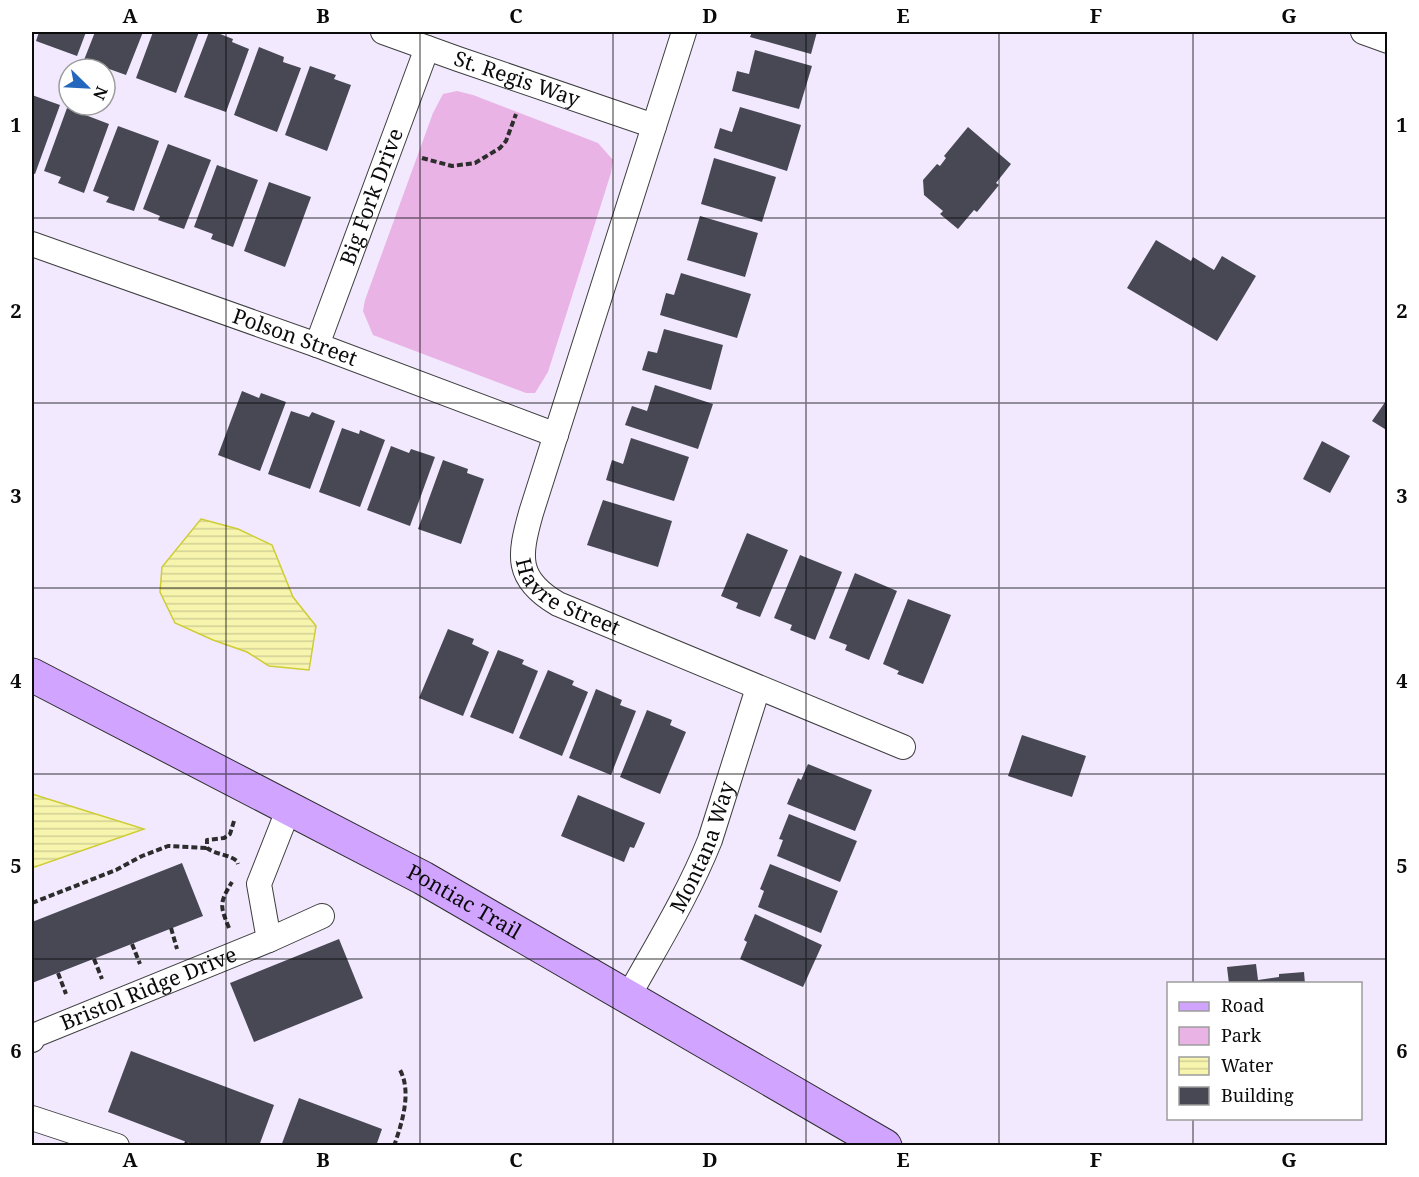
<svg xmlns="http://www.w3.org/2000/svg" width="1419" height="1177" font-family="'Noto Serif',serif">
  <style>
    .park { fill: #e9b3e5 }
    .water { fill: url(#water-rules); stroke: #cecd34; stroke-width: 1.5 }
    .building { fill: #474854 }
    .lines { fill: none; stroke-linecap: round; stroke-linejoin: round }
    .street-casing { stroke: #3e3e3e; stroke-width: 26 }
    .secondary-casing { stroke: #2d2d2d; stroke-width: 35 }
    .path { stroke: #2d2d2d; stroke-width: 4; stroke-dasharray: 6 3; stroke-linecap: butt }
    .street { stroke: #fff; stroke-width: 24 }
    .secondary { stroke: #d0a4ff; stroke-width: 33 }
    .grid { fill: none; stroke: #0b0b0b; stroke-width: 1.5; stroke-opacity: 0.55 }
    .labels { text-anchor: middle; stroke-width: 6; stroke-linejoin: round; paint-order: stroke }
    .street-label { font-size: 21px; fill: #0b0b0b; stroke: #fff }
    .neatline { fill: none; stroke: #0b0b0b; stroke-width: 2 }
    .grid-label { font-size: 20px; text-anchor: middle; font-weight: bold; fill: #0b0b0b }
  </style>
  <defs>
    <pattern id="water-rules" width="6" height="5" patternUnits="userSpaceOnUse" patternTransform="scale(1.5)"><rect width="6" height="5" fill="#f7f4ae"/><path d="M0 2.5h6" fill="none" stroke="#d2d094"/></pattern>
  </defs>
  <rect width="100%" height="100%" fill="#f2e9ff"/>
  <path class="park" d="M457,91L473,95L598,143L613,160L611,173L548,372L535,393H526L373,335L363,311L365,300L433,113L443,94Z"/>
  <path class="water" d="M201,519L238,529L272,545L293,597L316,626L309,670L269,666L247,652L213,640L175,623L160,592L162,567Z
    M32,794L144,829L32,868Z"/>
  <path class="building" d="M39,32H86L77,56L36,41Z
    M95,32H143L126,75L84,60Z
    M153,32H199L176,93L136,78Z
    M209,32H215L233,39L232,42L249,49L226,112L184,97Z
    M752,32H817L811,54L750,37Z
    M259,47L284,57L283,62L301,68L277,132L234,115Z
    M755,50L812,66L799,109L732,91L737,71L749,74Z
    M310,66L336,75L334,79L351,85L327,151L285,135Z
    M32,95L60,105L35,174L32,173Z
    M740,107L801,125L787,171L714,148L720,128L732,132Z
    M67,108L109,124L84,193L58,183L61,177L44,171Z
    M118,126L159,141L134,211L106,202L109,197L93,191Z
    M968,127L1011,164L996,183L999,185L977,212L974,210L958,229L940,214L943,211L924,195L923,180L937,164L940,166L946,158L944,156Z
    M168,144L211,160L184,229L158,220L160,216L143,209Z
    M714,158L776,177L762,222L701,204Z
    M217,165L258,180L233,247L211,239L213,234L194,227Z
    M269,182L311,197L285,267L244,251Z
    M700,216L758,233L745,277L687,260Z
    M1156,240L1191,261L1193,257L1214,270L1222,256L1256,276L1217,341L1127,288Z
    M681,273L751,294L737,338L660,315L666,293L674,295Z
    M664,329L723,345L711,390L642,370L648,351L657,353Z
    M655,385L713,404L698,449L625,425L632,406L647,411Z
    M242,391L259,398L261,393L286,402L260,471L218,455Z
    M1388,398V431L1372,421Z
    M291,411L309,417L312,412L335,421L310,489L268,474Z
    M342,428L359,434L360,430L385,440L360,507L319,492Z
    M631,438L689,457L674,501L606,480L612,460L623,464Z
    M1322,441L1350,456L1330,493L1303,479Z
    M391,446L409,453L411,449L435,457L410,526L367,510Z
    M443,460L468,469L467,473L484,479L461,544L418,529Z
    M603,500L672,521L658,567L587,545Z
    M747,533L788,550L760,617L736,608L738,603L721,596Z
    M800,555L842,572L815,640L790,630L792,625L774,618Z
    M855,573L897,591L869,660L845,650L847,645L829,638Z
    M908,599L951,615L923,684L897,674L899,671L883,664Z
    M448,629L474,639L472,644L489,652L463,716L419,698Z
    M498,650L524,660L522,664L538,671L513,734L470,717Z
    M548,670L574,681L572,685L588,692L562,756L519,738Z
    M596,689L622,700L620,705L636,711L611,775L569,758Z
    M647,710L672,720L670,725L686,732L660,794L620,777Z
    M1022,735L1086,756L1072,797L1008,776Z
    M808,764L872,790L855,831L787,804L798,778L801,780Z
    M578,795L645,823L634,848L630,847L624,862L561,836Z
    M789,814L857,841L840,882L777,856L783,840L779,839Z
    M182,863L203,916L32,983V922Z
    M770,864L838,891L821,933L758,907L764,891L760,889Z
    M755,914L822,945L803,987L740,959L747,942L744,940Z
    M339,939L363,998L254,1042L230,983Z
    M1256,964L1258,980L1279,977V974L1304,972L1305,984H1229L1227,967Z
    M131,1051L274,1105L259,1146H197L108,1112Z
    M299,1098L382,1129L376,1146H281Z"/>
  <g class="lines">
    <defs>
      <g id="street">
        <path id="s1" d="M383,32L458,59L654,126"/>
        <path id="s2" d="M684,32L531,513C519,556 515,579 558,604L903,747"/>
        <path d="M1363,32L1388,41"/>
        <path id="s3" d="M32,244L317,345L556,435"/>
        <path id="s4" d="M317,345L427,48"/>
        <path d="M269,940L322,916"/>
        <path id="s5" d="M628,997C657,945 688,895 710,840L758,688"/>
        <path id="s6" d="M32,1040L33,1036L269,940L259,884L289,808"/>
        <path d="M32,1118L117,1146"/>
      </g>
      <g id="secondary">
        <path id="s7" d="M32,675L423,878L885,1146"/>
      </g>
    </defs>
    <use href="#street" class="street-casing"/>
    <use href="#secondary" class="secondary-casing"/>
    <path class="path" d="M422,158L452,166L475,163L500,148L506,141L516,114
      M234,821L230,834L224,838L207,840V848C217,855 228,854 237,861L238,864
      M32,903L116,870L142,856L168,846L207,848
      M171,928L177,949
      M229,928C220,906 219,903 232,882
      M132,944L140,964
      M94,959L102,979
      M58,973L66,994
      M185,1146L187,1142
      M394,1146C402,1123 412,1092 400,1070"/>
    <use href="#street" class="street"/>
    <use href="#secondary" class="secondary"/>
  </g>
  <path class="grid" d="M226,32V1146M420,32V1146M613,32V1146M806,32V1146M999,32V1146M1193,32V984M32,218H1388M32,403H1388M32,588H1388M32,774H1388M32,959H1388M1193,1118V1146"/>
  <g class="labels">
    <g class="street-label">
      <text dy="7" stroke="none"><textPath href="#s1" startOffset="142">St. Regis Way</textPath></text>
      <text dy="7" stroke="none"><textPath href="#s4" startOffset="158">Big Fork Drive</textPath></text>
      <text dy="7" stroke="none"><textPath href="#s3" startOffset="279">Polson Street</textPath></text>
      <text dy="7" stroke="none"><textPath href="#s2" startOffset="614">Havre Street</textPath></text>
      <text dy="7" stroke="none"><textPath href="#s5" startOffset="168">Montana Way</textPath></text>
      <text dy="7" stroke="none"><textPath href="#s7" startOffset="488">Pontiac Trail</textPath></text>
      <text dy="7" stroke="none"><textPath href="#s6" startOffset="129">Bristol Ridge Drive</textPath></text>
    </g>
  </g>
  <rect width="1419" height="1177" fill="none" stroke="#ffffff" stroke-width="66"/>
  <rect x="1167" y="982" width="195" height="138" fill="#ffffff" stroke="#9d9d9d" stroke-width="1.5"/>
  <rect x="1179" y="1002" width="30" height="9" fill="#d0a4ff" stroke="#9d9d9d" stroke-width="1.5"/>
  <text x="1221" y="1012" font-size="18" fill="#0b0b0b">Road</text>
  <rect x="1179" y="1027" width="30" height="18" fill="#e9b3e5" stroke="#9d9d9d" stroke-width="1.5"/>
  <text x="1221" y="1042" font-size="18" fill="#0b0b0b">Park</text>
  <rect x="1179" y="1057" width="30" height="18" fill="url(#water-rules)" stroke="#9d9d9d" stroke-width="1.5"/>
  <text x="1221" y="1072" font-size="18" fill="#0b0b0b">Water</text>
  <rect x="1179" y="1087" width="30" height="18" fill="#474854" stroke="#9d9d9d" stroke-width="1.5"/>
  <text x="1221" y="1102" font-size="18" fill="#0b0b0b">Building</text>
  <g transform="translate(87 87) rotate(114)"><circle r="28" fill="#ffffff" stroke="#9d9d9d" stroke-width="1.5"/>
  <path d="M0-4.5L10 22L0 15L-10 22Z" fill="#2368bc"/>
  <text y="-9" font-size="16" font-weight="bold" text-anchor="middle" fill="#0b0b0b">N</text>
  </g>
  <rect x="33" y="33" width="1353" height="1111" class="neatline"/>
  <g class="grid-label">
    <text x="130" y="23">A</text>
    <text x="323" y="23">B</text>
    <text x="516" y="23">C</text>
    <text x="710" y="23">D</text>
    <text x="903" y="23">E</text>
    <text x="1096" y="23">F</text>
    <text x="1289" y="23">G</text>
    <text x="16" y="132">1</text>
    <text x="1402" y="132">1</text>
    <text x="16" y="318">2</text>
    <text x="1402" y="318">2</text>
    <text x="16" y="503">3</text>
    <text x="1402" y="503">3</text>
    <text x="16" y="688">4</text>
    <text x="1402" y="688">4</text>
    <text x="16" y="873">5</text>
    <text x="1402" y="873">5</text>
    <text x="16" y="1058">6</text>
    <text x="1402" y="1058">6</text>
    <text x="130" y="1167">A</text>
    <text x="323" y="1167">B</text>
    <text x="516" y="1167">C</text>
    <text x="710" y="1167">D</text>
    <text x="903" y="1167">E</text>
    <text x="1096" y="1167">F</text>
    <text x="1289" y="1167">G</text>
  </g>
</svg>
